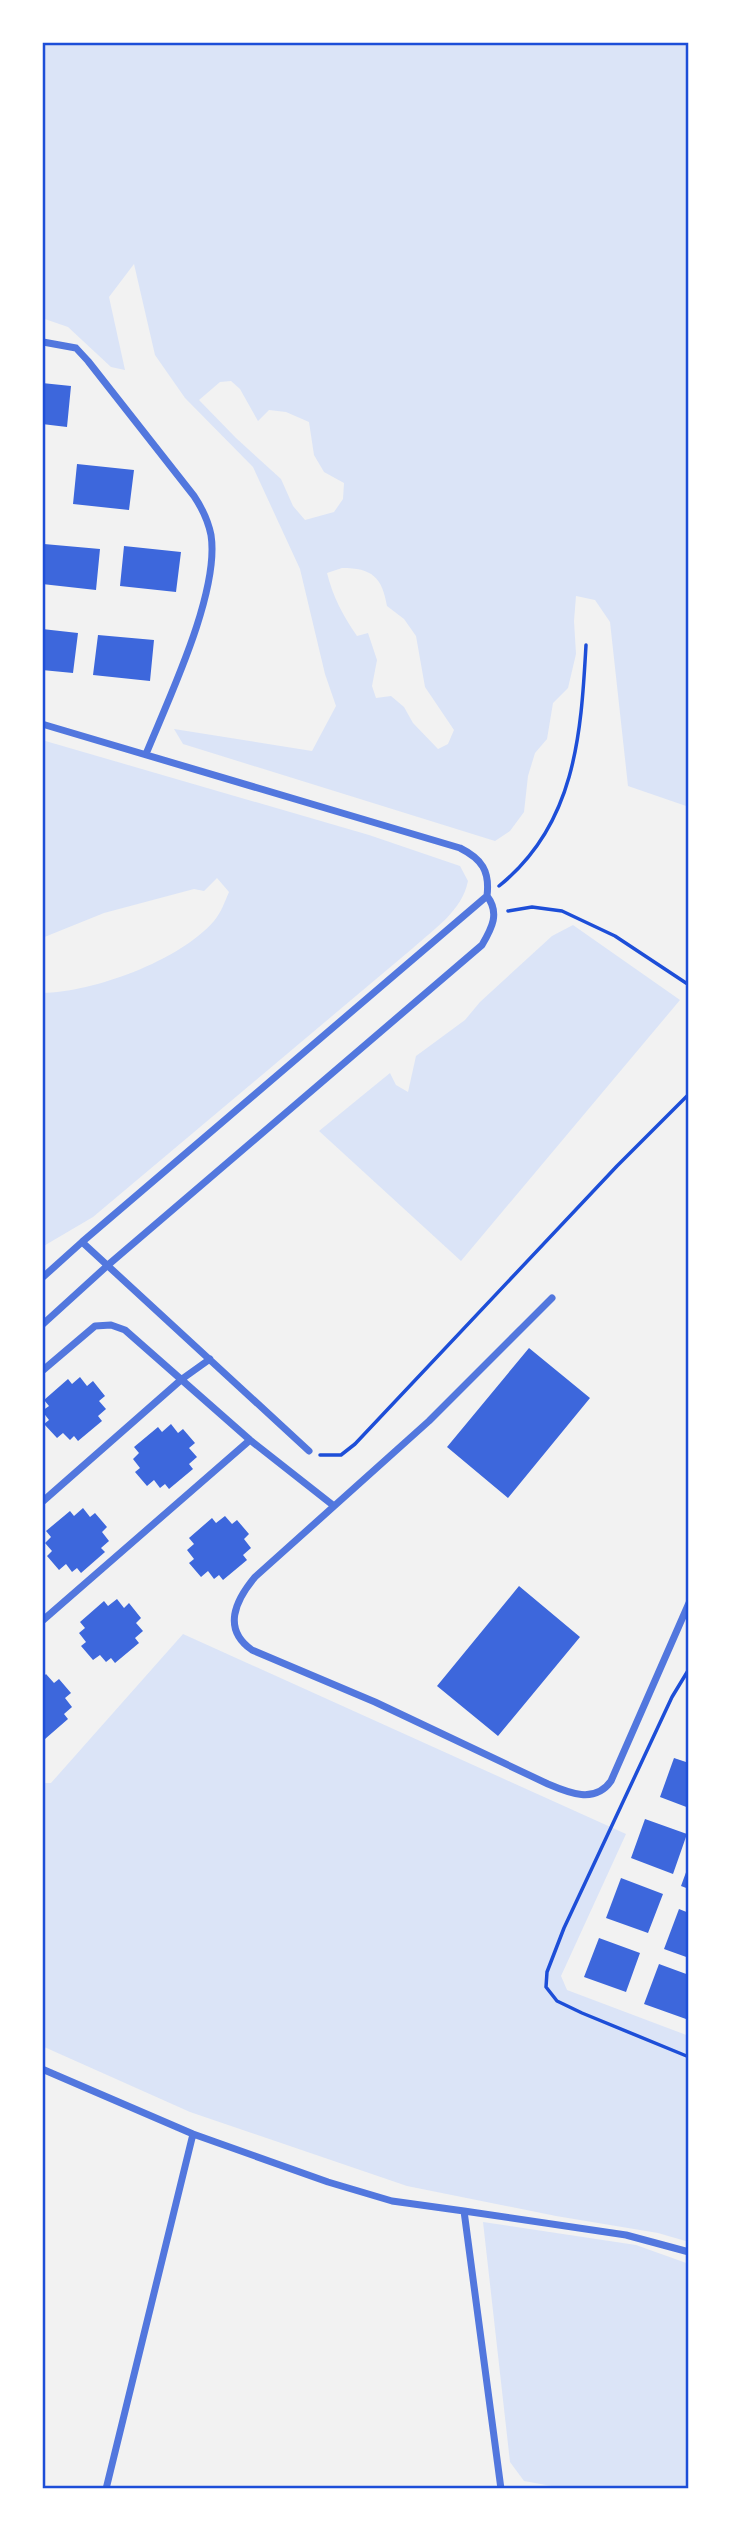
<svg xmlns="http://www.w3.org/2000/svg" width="731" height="2531" font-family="'Crimson Pro',serif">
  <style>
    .green { fill: #dbe4f7; fill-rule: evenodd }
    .building { fill: #3d67dc }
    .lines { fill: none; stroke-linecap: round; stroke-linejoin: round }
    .path { stroke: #1d4ed8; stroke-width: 3.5 }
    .minor { stroke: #5277de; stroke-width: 7 }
    .neatline { fill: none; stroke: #1d4ed8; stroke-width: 2.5 }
  </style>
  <rect width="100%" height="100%" fill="#f2f2f2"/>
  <path class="green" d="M42,42H689V807L628,786L610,622L595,600L576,596L574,621L576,654L568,688L553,703L547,739L535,753L528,776L524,812L510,831L495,841L183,744L174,729L312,751L336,706L325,674L300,569L253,467L185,398L155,355L134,264L109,297L125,370L111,367L68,327L42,318ZM231,381L240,389L258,421L269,410L286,412L309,422L314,455L324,472L344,483L343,499L334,512L305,520L293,506L281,479L236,438L199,400L220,382ZM342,568C372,568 382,577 387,606L404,619L416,636L425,687L454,730L448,744L438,749L413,723L404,707L391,696L376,698L372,686L377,660L368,633L357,636C343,616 333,597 327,573Z
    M42,740L369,835L460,866L468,881C462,911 434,929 413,948L93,1217L42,1247V993C94,992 179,961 214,921C221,913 225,901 229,892L217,878L204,891L194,889L104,913L42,938Z
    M573,925L680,1000L461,1261L319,1131L390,1073L396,1085L408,1092L416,1056L465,1020L480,1002L552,936Z
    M183,1634L626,1834L561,1976L567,1990L689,2036V2242L658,2233L556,2216L407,2186L190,2112L42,2046V1783H51Z
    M483,2222L636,2245L689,2264V2489H568L524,2481L510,2462Z"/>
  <path class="building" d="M42,383L71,386L67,427L42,424Z
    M77,464L134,470L129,510L73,504Z
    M44,544L100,549L96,590L42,584Z
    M124,546L181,552L176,592L120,586Z
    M42,629L78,633L73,673L42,670Z
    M98,635L154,640L150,681L93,675Z
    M529,1348L590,1398L508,1498L447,1447Z
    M80,1377L87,1386L93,1381L105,1396L99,1401L106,1409L98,1416L102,1421L78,1441L74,1436L70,1440L63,1433L57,1438L44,1424L49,1420L42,1411L49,1406L44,1400L68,1379L72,1384Z
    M171,1424L178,1433L183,1429L195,1443L189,1448L197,1457L189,1464L193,1469L169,1489L165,1484L160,1488L154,1480L147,1486L135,1472L140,1468L133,1459L139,1453L134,1447L158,1427L162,1432Z
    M83,1508L90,1517L95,1513L107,1527L102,1532L109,1541L101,1548L105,1552L81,1573L77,1568L72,1572L66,1564L59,1570L47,1556L52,1551L45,1543L51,1537L46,1531L70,1511L74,1516Z
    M225,1516L232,1524L237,1520L249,1534L244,1539L251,1548L243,1555L247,1560L223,1580L219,1575L214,1579L208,1571L201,1577L189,1563L194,1559L187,1550L194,1544L189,1538L212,1518L216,1523Z
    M519,1586L580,1637L498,1736L437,1686Z
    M117,1599L124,1608L129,1603L141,1618L136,1623L143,1631L135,1638L139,1643L115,1663L111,1658L106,1662L100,1655L93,1660L81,1646L86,1642L79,1633L85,1628L80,1622L104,1601L108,1606Z
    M46,1674L54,1683L59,1679L71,1693L65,1698L72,1707L64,1714L68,1719L45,1739L42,1735V1678Z
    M674,1758L689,1763V1808L660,1797Z
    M645,1819L687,1834L673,1874L631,1858Z
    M689,1864V1889L681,1886Z
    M621,1878L663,1894L648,1933L606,1918Z
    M679,1909L689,1913V1958L664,1949Z
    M599,1938L640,1953L626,1992L584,1977Z
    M659,1964L689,1975V2011L686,2019L644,2004Z"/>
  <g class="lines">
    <path class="path" d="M499,886C575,825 581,736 586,645
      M508,911L532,907L562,911L615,936L689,985
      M320,1455H341L355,1444L617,1166L689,1094
      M689,1669L672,1697L564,1928L547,1972L546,1987L557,2001L582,2013L689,2057"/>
    <path class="minor" d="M43,342L76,348L88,361L194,496C202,508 208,520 211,535C220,592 168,700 146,754
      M42,724L460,848C482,859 490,871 487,896
      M82,1242L309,1451
      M42,1278L82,1242L487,896
      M552,1298L429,1421L255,1577C235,1601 222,1629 252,1650L375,1702L548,1784C569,1793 595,1804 611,1781L689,1603
      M42,1325L108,1265L482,945C492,928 500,913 487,896
      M42,1371L95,1326L111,1325L125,1330L250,1440L334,1506
      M42,1502L182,1379L210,1359
      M42,1621L250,1440
      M42,2069L193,2134L328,2182L392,2201L464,2211L501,2489
      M464,2211L626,2235L689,2252
      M106,2489L193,2134"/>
  </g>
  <rect width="731" height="2531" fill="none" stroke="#ffffff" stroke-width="88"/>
  <rect x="44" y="44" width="643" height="2443" class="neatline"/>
</svg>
